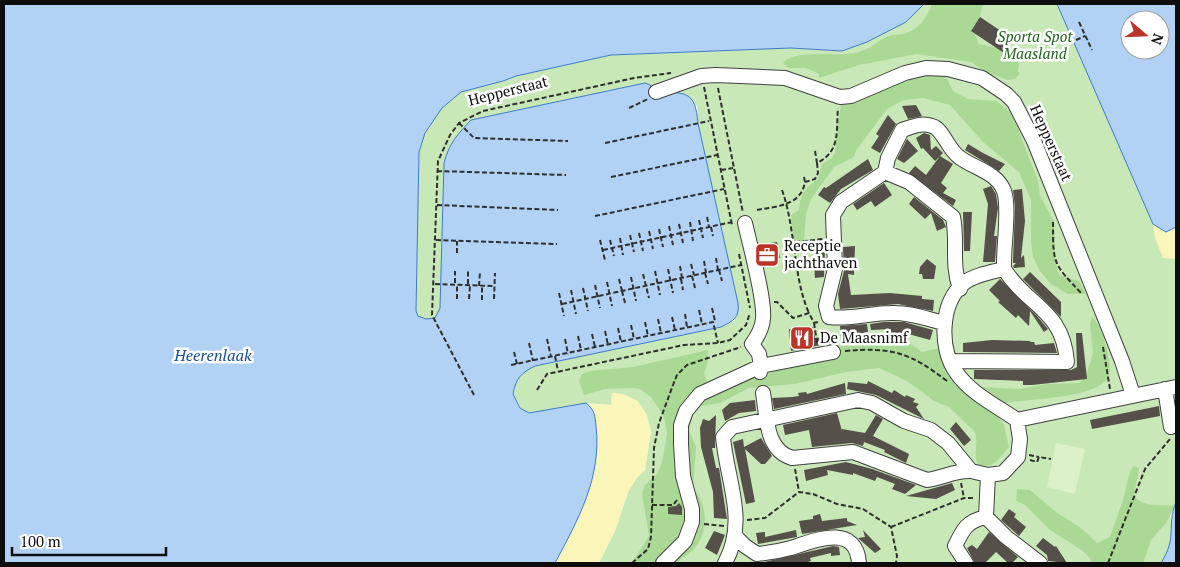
<svg xmlns="http://www.w3.org/2000/svg" width="1180" height="567" font-family="'PT Serif',serif">
  <style>
    .green { fill: #c9e8b7 }
    .forest { fill: #aad996 }
    .sand { fill: #faf5b9 }
    .pitch { fill: #dcf0c9 }
    .water { fill: #b2d2f5; stroke: #3a7bcc; fill-rule: evenodd }
    .building { fill: #555049 }
    .lines { fill: none; stroke-linecap: round; stroke-linejoin: round }
    .minor-casing { stroke: #404040; stroke-width: 16 }
    .path { stroke: #2f2f2f; stroke-width: 2; stroke-dasharray: 5 2.5; stroke-linecap: butt }
    .minor { stroke: #fff; stroke-width: 14 }
    .labels { text-anchor: middle; stroke-width: 5; stroke-linejoin: round; paint-order: stroke }
    .park-label { font-size: 15px; font-style: italic; fill: #22631e; stroke: #fff }
    .street-label { font-size: 15px; fill: #0d0d0d; stroke: #fff }
    .poi-label { font-size: 15px; fill: #0d0d0d; stroke: #fff; text-anchor: start }
    .water-label { font-size: 16px; font-style: italic; fill: #174f9d; stroke: #fff }
  </style>
  <rect width="100%" height="100%" fill="#fffeec"/>
  <path class="green" d="M924,4H1062L1166,232L1176,227V502L1170,516L1173,530L1170,549L1161,563H599L615,531L628,492L637,477L645,470L651,431L632,398L612,393L611,405L586,403L529,413L521,408L513,394C516,378 521,373 535,366L721,327L735,320L738,303L698,123L697,106L674,93L656,92L645,83L471,120C458,134 449,143 444,163L440,308L435,318L426,319L418,316L416,311L419,152L425,133L442,108L461,92L503,81L516,76L611,55L791,48L842,51L906,22Z"/>
  <path class="forest" d="M932,4H983L975,34L979,44L1012,51L1019,64L1018,72L1020,73L1015,79L1007,80L984,71L971,62L917,54L859,65L819,78V74L806,68H788L783,62C801,49 834,57 855,53C873,49 876,41 889,36C894,34 899,35 904,34C919,30 927,17 932,4Z
    M924,70L944,73L953,91L968,99L996,101L1012,113L1038,181L1040,196L1054,221L1055,258L1059,275L1079,281L1086,294H1068L1051,284L1040,271L1033,257L1031,241V200L1019,172L983,142L950,105L923,98L904,100L887,109L857,149L854,157L834,167L811,199L806,214L804,242H794L791,215L799,210C799,197 806,186 818,179L822,164L831,159L835,153L841,103Z
    M1092,316C1100,324 1105,342 1108,354C1109,361 1112,370 1108,377C1096,400 1025,398 1001,404L995,412L1004,425L1009,447C999,458 994,470 978,464C972,453 980,442 974,431L949,407L934,401L907,381L879,368L846,372L795,384L749,388L720,403L701,406L693,415L689,430L696,447L693,488C708,504 710,534 692,551C687,556 681,558 677,563H632L649,536L642,494L645,485L657,474L662,463L667,434L664,417L651,397L640,389L632,388L605,389L584,395L579,381L582,374L590,371L633,367L708,350V361L704,374L707,381L764,375L811,360L831,361L841,346L858,344L872,337L897,339L905,340L922,352L940,348L945,353V368L961,366L979,387L1020,389L1047,384L1079,383L1086,376L1093,353L1090,325Z
    M1134,466L1139,468L1134,496C1144,508 1161,504 1175,506L1166,523L1151,540L1143,563H1091L1090,558L1083,551L1050,530L1025,505L1016,501L1017,489L1030,490L1056,512L1081,528L1097,543L1110,537L1123,500L1130,471Z"/>
  <path class="sand" d="M1153,224L1166,232L1176,227V259L1163,258L1155,238Z
    M612,393L623,394L638,401L647,415L651,431L645,470L637,478L628,492L615,531L599,563H555L578,520L595,420V412L588,404L611,405Z"/>
  <path class="pitch" d="M1056,443L1085,449L1075,494L1047,487Z"/>
  <path class="water" d="M4,4H924L906,22L867,42L842,51L791,48L611,55L516,76L503,81L461,92L442,108L425,133L419,152L416,311L418,316L426,319L435,318L440,308L444,163C449,143 458,134 471,120L645,83L650,85L656,92C686,93 695,90 698,123L738,303C740,318 733,321 721,327L535,366C521,373 516,378 513,394L520,408L529,413L586,403C595,410 595,416 596,426C602,477 578,520 555,563H4Z
    M1057,4H1176V227L1166,232L1153,224ZM1130,20H1160V50H1130Z
    M1176,502V563H1161C1178,536 1166,527 1176,502Z"/>
  <path class="building" d="M980,17L1013,39L1004,53L971,31Z
    M916,105L922,116L908,119L902,106Z
    M888,115L896,124L880,153L871,148L879,136L876,134Z
    M924,133L930,135L931,150L936,146L943,153L940,156L953,164L941,183L947,188L943,193L956,200L953,206L909,173L915,166L926,175L940,156L935,161L923,148L921,149L916,138Z
    M907,139L918,151L904,163L897,159Z
    M968,144L983,153L1005,164L999,171L965,150Z
    M868,159L873,170L841,189L830,203L818,195L824,187L826,188Z
    M884,183L892,195L875,207L871,201L857,210L853,204Z
    M991,186L996,194L998,208L994,236H997L995,262H983L988,204L983,189Z
    M1022,189L1025,221L1021,258L1024,255L1025,267L1014,268L1013,266L1016,263H1013V261L1015,207L1013,190Z
    M914,197L943,220L946,227L937,231L931,213L925,219L909,204Z
    M963,212H972L970,251H964Z
    M777,242L780,258H778V262L764,263L759,245Z
    M855,246L854,275L848,274L851,295L890,293L922,296V299L934,300L933,311L898,304L840,309L838,294L844,271L843,247Z
    M825,249L824,277L815,278L813,250Z
    M927,259L936,266L934,279H923L922,274H919L920,267Z
    M1030,272L1061,302V317L1023,279Z
    M1000,279L1037,316L1048,329L1044,332L1030,311L1029,326L1018,315L1016,318L998,302L1000,301L989,290Z
    M884,322H904L933,330L930,340L905,333H891V329L871,330L870,324Z
    M867,324L868,332L841,338L840,326Z
    M813,327L815,338L826,337V344L791,351L789,329Z
    M1076,333H1082L1087,379L1032,385H1023V381L974,379V370H1071L1077,367Z
    M992,340L1031,341L1029,342H1034L1035,345L1054,343L1057,353L963,352V343Z
    M868,381L892,393L894,390L905,397L906,395L915,399L913,402L919,404L916,407L924,419L876,395L847,389L848,382L867,384Z
    M845,383L846,394L774,409L772,398L792,397L799,396L798,393L806,392L807,394Z
    M755,400L756,411L739,413L725,421L722,410L730,403Z
    M1159,406L1160,416L1092,429L1090,420Z
    M837,413L842,431V429L865,433L876,415L883,419L873,436L909,454L906,463L884,452L885,450L864,442L863,446L852,443L812,447L809,430L785,435L783,425Z
    M716,415L715,448H712L716,468H719L727,519L714,518L713,492L701,447L700,428L703,419L709,421Z
    M956,422L971,440L964,446L950,429Z
    M761,438L772,456L765,464H761L745,449L755,502L746,504L733,442L743,439L744,447Z
    M846,462L872,469L916,485L905,494L892,489L895,484L877,477L875,481L853,473V475L827,470L828,475L806,481L804,470Z
    M952,483L955,490L936,499L906,496Z
    M679,503L682,507V515L668,514V507L676,506Z
    M1009,509L1016,514L1014,517L1026,527L1019,536L1001,520Z
    M820,514L822,521L847,518V521L857,525L802,534L799,521L813,519V516Z
    M796,530L797,537L758,544L756,533L765,532V537Z
    M863,530L881,549L875,553L858,538L865,537Z
    M714,531L725,535L717,555L705,548Z
    M989,532L1018,557L1012,563H1008L996,552L985,563H975L967,548L972,545L977,549Z
    M1043,538L1055,547L1056,546L1067,563L1048,561L1047,555L1036,546Z
    M833,546L839,547L840,555L831,556V553L810,558L811,561L805,563L764,562Z"/>
  <g class="lines">
    <defs>
      <path id="minor" d="M656,92L701,76L716,75L785,78L840,97L851,96L905,73L926,68L948,69L982,78L1006,94L1014,102L1034,141L1122,361L1133,395
        M885,172L909,182L953,217C958,241 951,264 960,289
        M944,323C926,319 910,312 891,313C870,313 850,320 829,317L826,306L835,269L833,215L841,202L885,172L888,158L902,130C912,127 921,122 932,126C943,129 947,148 959,157C973,168 997,172 1004,191C1010,208 1003,249 1004,269
        M951,361L1067,362C1063,309 1028,307 1004,269C992,272 974,275 964,283C940,303 939,348 956,372C970,393 997,406 1017,420L1176,387
        M760,372L761,366L833,352
        M1165,389L1171,427
        M763,393C767,416 765,450 792,458L853,452L927,480C944,478 954,470 971,471
        M988,475L986,517L1006,537L1040,563
        M735,536L745,546L757,554C768,553 780,551 791,548C815,540 856,523 859,563
        M663,563L685,541L692,522V509L683,476L681,444V425L686,411L700,394L761,366L759,354L752,344C758,336 762,329 763,319C765,298 750,246 745,223
        M725,563C748,520 727,482 723,437L732,427L858,400L872,403L904,421L931,430L948,443L971,471L988,475L1003,473L1018,457L1020,439L1017,420
        M966,563L955,546C963,529 967,521 986,517"/>
    </defs>
    <use href="#minor" class="minor-casing"/>
    <path class="path" d="M1079,22L1092,50
      M1076,40L1085,36
      M704,87L732,225
      M718,88L743,213
      M629,108L648,99
      M459,123L474,138L568,141
      M605,143L709,121
      M815,151L817,163
      M721,170L733,168
      M437,171L566,175
      M611,177L717,155
      M804,177L805,182
      M782,190C796,229 793,278 809,313
      M437,205L558,210
      M757,210C777,206 801,206 805,182L815,179L818,173L817,163C841,151 836,131 838,108
      M595,216L724,189
      M707,217L709,227
      M699,220L703,238
      M690,222L693,241
      M1053,222C1053,265 1053,263 1082,294
      M679,224L683,243
      M669,226L673,245
      M711,227L713,236
      M659,229L663,247
      M649,231L653,249
      M639,233L643,251
      M630,235L634,252
      M620,238L623,255
      M436,240L557,244
      M600,240L605,260
      M610,240L614,256
      M795,242L823,239
      M603,250L732,222
      M457,253V241
      M739,254L750,308
      M716,258L718,270
      M704,261L706,273
      M691,264L694,275
      M680,266L682,278
      M668,269L673,293
      M719,270L722,281
      M655,271L660,295
      M705,273L708,284
      M643,274L649,298
      M692,276L695,288
      M631,277L636,301
      M619,279L622,291
      M681,279L683,290
      M607,282L612,306
      M455,283V271
      M435,284L495,286
      M468,284V271
      M595,285L600,308
      M479,286L480,272
      M583,288L588,311
      M571,290L576,314
      M622,291L625,303
      M559,293L564,316
      M457,299V285
      M469,299L470,286
      M494,299L495,273
      M482,300V287
      M774,302H777L793,318L809,313L814,323L818,322
      M562,304L741,265
      M712,308L715,321L713,322
      M699,310L702,324
      M685,314L687,327
      M672,317L675,330
      M658,319L661,333
      M645,322L648,336
      M814,323L817,343
      M631,325L634,339
      M618,328L621,342
      M605,331L608,345
      M592,334L595,347
      M578,336L581,350
      M547,339L551,357
      M565,339L568,354
      M529,343L533,361
      M1103,347L1110,389
      M845,351C892,347 909,352 947,381
      M514,352L517,364
      M555,356L558,371
      M511,365L713,322L718,343
      M537,390L547,374L684,345L718,343L730,340L746,325L750,313
      M474,395L432,315L438,161L450,135L459,123L483,111L634,78L671,73
      M1029,455L1039,457
      M1030,460L1037,462L1039,457L1051,459
      M795,469L799,492
      M961,483L964,498
      M652,505H673L677,500
      M747,520L765,518L799,492L813,494L837,504L863,509L891,527L897,556L896,563
      M704,524L724,526
      M891,527L964,498H975
      M632,563L648,549L651,537L654,448L659,423L673,385L677,375L687,365L741,347
      M1108,563L1145,469L1170,439"/>
    <use href="#minor" class="minor"/>
  </g>
  <defs>
    <symbol id="office-square" viewBox="-11 -11 22 22"><rect x="-9" y="-9" width="18" height="18" rx="4" fill="#bb3526" stroke="#fff"/><path d="M-6-3h4V-5.5h4V-3h4V5H-6ZM-1-4.5V-3h2v-1.5ZM-6 0V1H6V0Z" fill="#fff"/></symbol>
    <symbol id="restaurant-square" viewBox="-11 -11 22 22"><rect x="-9" y="-9" width="18" height="18" rx="4" fill="#bb3526" stroke="#fff"/><path d="M-5-6h1v4h1v-4h1v4h1v-4h1v5L-1.5 .5V6h-2V.5L-5-1ZM5-6V6H3V1.5H1.5Q1.5-4 5-6Z" fill="#fff"/></symbol>
  </defs>
  <g fill-rule="evenodd">
    <use href="#office-square" x="753" y="241" width="28" height="28"/>
    <use href="#restaurant-square" x="788" y="324" width="28" height="28"/>
  </g>
  <g class="labels">
    <g class="park-label">
      <text x="1035" y="42">Sporta Spot<tspan x="1035" dy="17">Maasland</tspan></text>
    </g>
    <g class="street-label">
      <text transform="translate(508 91) rotate(-14)" y="5">Hepperstaat</text>
      <text transform="translate(1051 143) rotate(66)" y="5">Hepperstaat</text>
    </g>
    <g class="poi-label">
      <text x="784" y="251">Receptie<tspan x="784" dy="17">jachthaven</tspan></text>
      <text x="820" y="343">De Maasnimf</text>
    </g>
    <g class="water-label">
      <text x="213" y="361">Heerenlaak</text>
    </g>
  </g>
  <rect width="1180" height="567" fill="none" stroke="#0d0d0d" stroke-width="10"/>
  <g transform="translate(1145 35) rotate(109)"><circle r="24" fill="#ffffff" stroke="#9e9e9e"/>
  <path d="M0-4L9 19L0 12L-9 19Z" fill="#bb3526"/>
  <text y="-8" font-size="14" font-weight="bold" text-anchor="middle" fill="#0d0d0d">N</text>
  </g>
  <path d="M12 547v8h154v-8" fill="none" stroke="#0d0d0d" stroke-width="2.5"/>
  <text x="20" y="547" font-size="15" fill="#0d0d0d" stroke="#ffffff" stroke-width="4" paint-order="stroke">100 m</text>
</svg>
